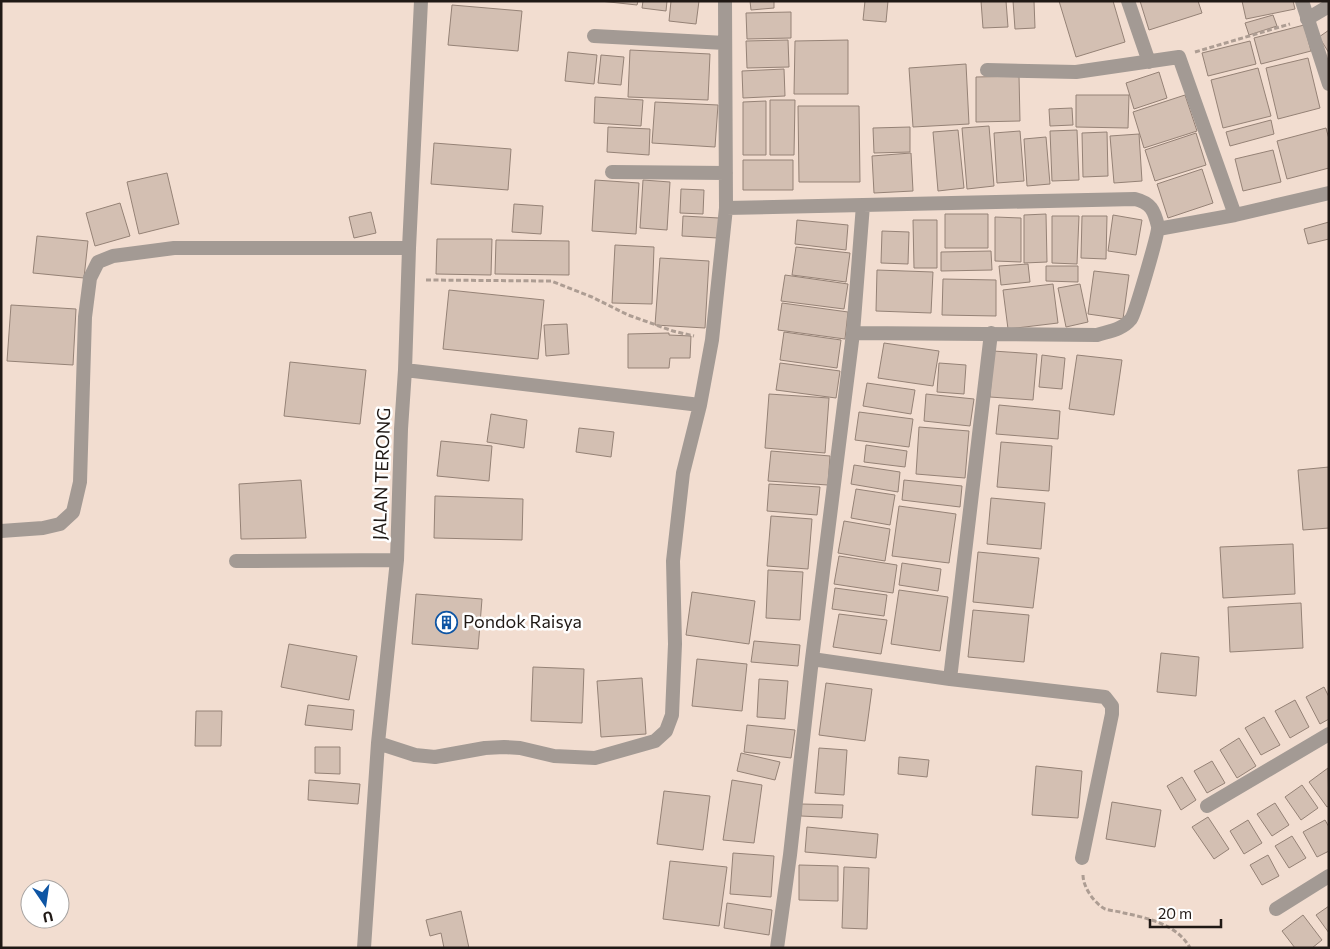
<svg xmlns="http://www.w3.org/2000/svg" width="1330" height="949" font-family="Commissioner,sans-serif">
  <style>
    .building { fill: #d3bfb2; stroke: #958276 }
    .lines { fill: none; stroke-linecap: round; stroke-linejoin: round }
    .path { stroke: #ad9d93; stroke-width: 3; stroke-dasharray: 5 2.5; stroke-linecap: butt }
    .minor { stroke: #a39a94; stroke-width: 14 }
    .labels { text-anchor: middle; stroke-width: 5; stroke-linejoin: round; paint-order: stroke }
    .street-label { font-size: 18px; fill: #201915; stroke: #fff }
    .poi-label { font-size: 18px; fill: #201915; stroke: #fff; text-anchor: start }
  </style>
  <rect width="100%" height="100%" fill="#f2ddd0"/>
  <path class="building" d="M600,1H638L637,5Z
    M643,1H667L666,11L642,8Z
    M671,1H699L696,24L669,21Z
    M750,1H774V8L751,10Z
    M865,1H888L886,22L863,20Z
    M981,1H1006L1008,27L983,28Z
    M1013,1H1034L1035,28L1015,29Z
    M1059,1H1113L1125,42L1076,57Z
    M1140,1H1198L1202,13L1149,30Z
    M1242,1H1293L1295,9L1246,19Z
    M452,5L522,11L518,51L448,45Z
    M791,12V38L747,39L746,13Z
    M1273,15L1277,26L1249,35L1245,23Z
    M1304,25L1311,51L1261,64L1254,38Z
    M1329,30V53L1319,37Z
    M788,40L789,67L747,68L746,41Z
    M848,40V94H794L795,41Z
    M1250,41L1256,64L1208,76L1202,53Z
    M630,50L710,54L708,100L628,97Z
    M568,52L597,55L594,84L565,81Z
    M601,55L624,57L621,85L598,83Z
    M1308,58L1320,108L1278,119L1266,68Z
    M966,64L969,124L913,127L909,68Z
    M1258,68L1271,116L1223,128L1211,80Z
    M784,69L785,96L743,98L742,71Z
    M1159,72L1167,98L1134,109L1126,83Z
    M1019,76L1020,121L976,122V77Z
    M1076,95H1129L1128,128L1076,127Z
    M1185,95L1197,131L1144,148L1133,112Z
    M595,97L643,100L641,126L594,123Z
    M770,100H795L794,155H770Z
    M766,101V155H743V102Z
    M655,102L718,105L715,147L652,143Z
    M798,106H859L860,182H799Z
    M1072,108L1073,125L1050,126L1049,109Z
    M1271,120L1274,134L1230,146L1226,132Z
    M989,126L994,186L967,189L962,128Z
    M608,127L650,129L649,155L607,152Z
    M910,127V152L874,153L873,128Z
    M1326,128L1329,139V168L1287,179L1277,141Z
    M958,130L964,188L938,191L933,132Z
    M1077,130L1079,180L1052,181L1050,131Z
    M1020,131L1024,181L997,183L994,133Z
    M1107,132L1108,176L1083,177L1082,133Z
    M1196,133L1206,165L1155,181L1145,150Z
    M1139,134L1142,181L1114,183L1110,136Z
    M1046,137L1050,184L1027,186L1024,139Z
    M434,143L511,149L508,190L431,184Z
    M1273,150L1281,182L1243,191L1235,159Z
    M911,153L913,191L874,193L872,156Z
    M743,160H793V190H743Z
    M1202,169L1213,203L1168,218L1157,184Z
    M167,173L179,224L139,234L127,182Z
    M595,180L639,183L636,234L592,231Z
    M643,180L670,182L667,230L640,228Z
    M681,189L704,190L703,214L680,213Z
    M120,203L130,236L95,246L86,213Z
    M514,204L543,206L541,234L512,232Z
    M371,212L376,233L354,238L349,217Z
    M945,214H988V248H945Z
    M1046,214L1047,262L1024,263V215Z
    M1113,215L1142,220L1136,255L1108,251Z
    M683,216L719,218L718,238L682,236Z
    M1052,216H1079L1077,264L1052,263Z
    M1082,216H1107L1106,259L1081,258Z
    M995,217L1021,218V262L995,261Z
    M797,220L848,225L846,250L795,244Z
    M913,220H937V268H914Z
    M1329,222V239L1308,244L1304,229Z
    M882,231L909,232L908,264L881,263Z
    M37,236L88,241L84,278L33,273Z
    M437,239H492L491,275L436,274Z
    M496,240L569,241V275L495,274Z
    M615,245L654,247L652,304L612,303Z
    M796,247L850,253L846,282L792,275Z
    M991,251L992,270L941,271V252Z
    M660,258L709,261L705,328L655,325Z
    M1028,264L1030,282L1001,285L999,266Z
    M1046,266H1078V282L1046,281Z
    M877,270L933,272L931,313L876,311Z
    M1094,271L1129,275L1123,319L1088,314Z
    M785,275L848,284L844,309L781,301Z
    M943,279L996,280V316L942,315Z
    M1053,284L1058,323L1008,329L1003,290Z
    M1080,284L1088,322L1066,327L1058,288Z
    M449,290L544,300L538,359L443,349Z
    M782,303L848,312L845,339L778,330Z
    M11,305L76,309L73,365L7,361Z
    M567,324L569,354L546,356L544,325Z
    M784,332L841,340L837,368L780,360Z
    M669,333V335L691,336L690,358H670L669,368H628V334Z
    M884,343L939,351L933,386L878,378Z
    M993,351L1037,354L1033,400L990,397Z
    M1042,355L1065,358L1062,389L1039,387Z
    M1077,355L1122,360L1114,415L1069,409Z
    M290,362L366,370L360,424L284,416Z
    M780,363L840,371L836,398L776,390Z
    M939,363L966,365L964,394L937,392Z
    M867,383L915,390L911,414L863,406Z
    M769,394L829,398L825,453L765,448Z
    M926,394L974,399L970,426L924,421Z
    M999,405L1060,411L1058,439L996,434Z
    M859,412L913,419L909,447L855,440Z
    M491,414L527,420L524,448L487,442Z
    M919,427L969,431L965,478L916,474Z
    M579,428L614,432L611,457L576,452Z
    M441,441L492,446L489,481L437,476Z
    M1001,442L1052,446L1049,491L997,487Z
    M866,445L907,451L905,467L864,462Z
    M771,451L830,456L828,485L768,481Z
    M854,465L900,472L898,492L851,484Z
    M1329,467V528L1303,530L1298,470Z
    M301,480L306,538L241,539L239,484Z
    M904,480L962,486L960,507L902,500Z
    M769,484L820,487L817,515L767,511Z
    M856,489L895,495L890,525L851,518Z
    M435,496L523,499L522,540L434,538Z
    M991,498L1045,503L1041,549L987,544Z
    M899,506L956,514L949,563L892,556Z
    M771,516L812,519L808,569L767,566Z
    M844,521L890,529L885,561L838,553Z
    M1293,544L1295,594L1223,598L1220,547Z
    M978,552L1039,558L1033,608L973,602Z
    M839,556L897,565L893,593L834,584Z
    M902,563L941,569L938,591L899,585Z
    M768,570L803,572L800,620L766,618Z
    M835,588L887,595L884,616L832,609Z
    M899,590L948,597L940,651L891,644Z
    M692,592L755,601L749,644L686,635Z
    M416,594L482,599L478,649L412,644Z
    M1301,603L1303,648L1230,652L1228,607Z
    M973,610L1029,615L1024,662L968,657Z
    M839,614L887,620L881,654L833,647Z
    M754,641L800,645L798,666L751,662Z
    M289,644L357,656L349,700L281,687Z
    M1161,653L1199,657L1196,696L1157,692Z
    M697,659L747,664L742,711L692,706Z
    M533,667L584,669L582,723L531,721Z
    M642,678L646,734L601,737L597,681Z
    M759,679L788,681L785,719L757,717Z
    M826,683L872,689L865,741L819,735Z
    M1324,687L1329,697V719L1320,724L1306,697Z
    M1295,700L1309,727L1290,738L1275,711Z
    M308,705L354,710L352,730L305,725Z
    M196,711H222L221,746H195Z
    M1264,717L1280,745L1261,755L1245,728Z
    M747,725L795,730L791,758L744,752Z
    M1239,738L1256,766L1237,778L1220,750Z
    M315,747H340V774L315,773Z
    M819,748L847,750L844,795L815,793Z
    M741,753L780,762L775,780L737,771Z
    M899,757L929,760L927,777L898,774Z
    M1212,761L1225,783L1207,793L1194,771Z
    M1036,766L1082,771L1078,818L1032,815Z
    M1328,768L1329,806L1327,807L1309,782Z
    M1182,777L1196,800L1181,810L1167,786Z
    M309,780L360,784L358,804L308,800Z
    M732,780L762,785L754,843L723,840Z
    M1302,785L1318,808L1301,820L1285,797Z
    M664,791L710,796L703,850L657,844Z
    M1112,802L1161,810L1155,847L1106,839Z
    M1275,803L1289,825L1272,836L1257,814Z
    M801,804L843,805L842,818L801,816Z
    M1208,817L1229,849L1214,859L1192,827Z
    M1248,820L1262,843L1244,854L1230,831Z
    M1325,820L1329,827V851L1317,857L1303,832Z
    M807,827L878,834L876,858L805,852Z
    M1292,836L1306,858L1289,868L1275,846Z
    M733,853L774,856L771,897L730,894Z
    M1268,855L1279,876L1262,885L1250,865Z
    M670,861L727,867L719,926L663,919Z
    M799,865L838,866V901L799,900Z
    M844,867L869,868L867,929L842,928Z
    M727,903L772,910L769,935L724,928Z
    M1329,906V933L1316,915Z
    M461,911L469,948H444L441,933L430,936L426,920Z
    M1303,915L1322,940L1312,948H1295L1282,931Z"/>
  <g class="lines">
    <path class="path" d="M1195,52L1290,24
      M426,280L551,281L592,297L628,315L673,331L694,336
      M1083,875C1083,887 1094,903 1105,909C1111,911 1118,911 1124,913C1148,918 1178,925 1190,948"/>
    <path class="minor" d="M725,1L726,208L863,205
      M1128,1L1149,62
      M1302,1L1329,84
      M1307,19L1329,6
      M594,36L725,43
      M987,70L1076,72L1179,57L1235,215
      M612,172L726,173
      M1135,199C1151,203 1154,210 1158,226C1159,232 1135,314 1131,319C1122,330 1110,331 1097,335L853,333L863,205Z
      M1158,229L1235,215L1329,193
      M405,370L700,405
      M1,531L43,528L60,524L73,512L80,482L85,317L90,278L98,262L113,256L174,248H409
      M236,561L397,560
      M812,659L853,333
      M950,679L991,333
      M378,743L415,755L435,757L485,748L504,747L520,748L554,756L595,758L655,741L666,731L672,715L675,644L673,561L683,473L700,405L712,340L726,208
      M1207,806L1329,734
      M1276,909L1329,876
      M364,948L378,743L397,560L401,429L405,370L409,248L421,1
      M777,948L790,855L812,659L950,679L1105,697L1112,706V714L1082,858"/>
  </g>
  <defs>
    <symbol id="building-ring" viewBox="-11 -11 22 22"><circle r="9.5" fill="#fff" stroke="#0e55a4" stroke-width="1.5"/><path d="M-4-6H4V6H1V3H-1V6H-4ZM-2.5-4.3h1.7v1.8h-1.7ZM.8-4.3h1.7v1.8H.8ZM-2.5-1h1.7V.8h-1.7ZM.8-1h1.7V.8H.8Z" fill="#0e55a4"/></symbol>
  </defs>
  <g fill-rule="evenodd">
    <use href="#building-ring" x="434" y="610" width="25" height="25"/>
  </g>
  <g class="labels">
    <g class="street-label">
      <text transform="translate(382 474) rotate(-88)" y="6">JALAN TERONG</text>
    </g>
    <g class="poi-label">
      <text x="463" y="628">Pondok Raisya</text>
    </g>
  </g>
  <rect width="1330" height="949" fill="none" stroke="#201915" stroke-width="5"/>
  <g transform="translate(45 904) rotate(167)"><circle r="24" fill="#ffffff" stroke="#a6a3a1"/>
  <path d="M0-4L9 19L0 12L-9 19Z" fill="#0e55a4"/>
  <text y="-8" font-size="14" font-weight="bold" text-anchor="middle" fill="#201915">U</text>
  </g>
  <path d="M1150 919v8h71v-8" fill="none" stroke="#201915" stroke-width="2.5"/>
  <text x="1158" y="919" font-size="15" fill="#201915" stroke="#ffffff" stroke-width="4" paint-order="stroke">20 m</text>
</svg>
